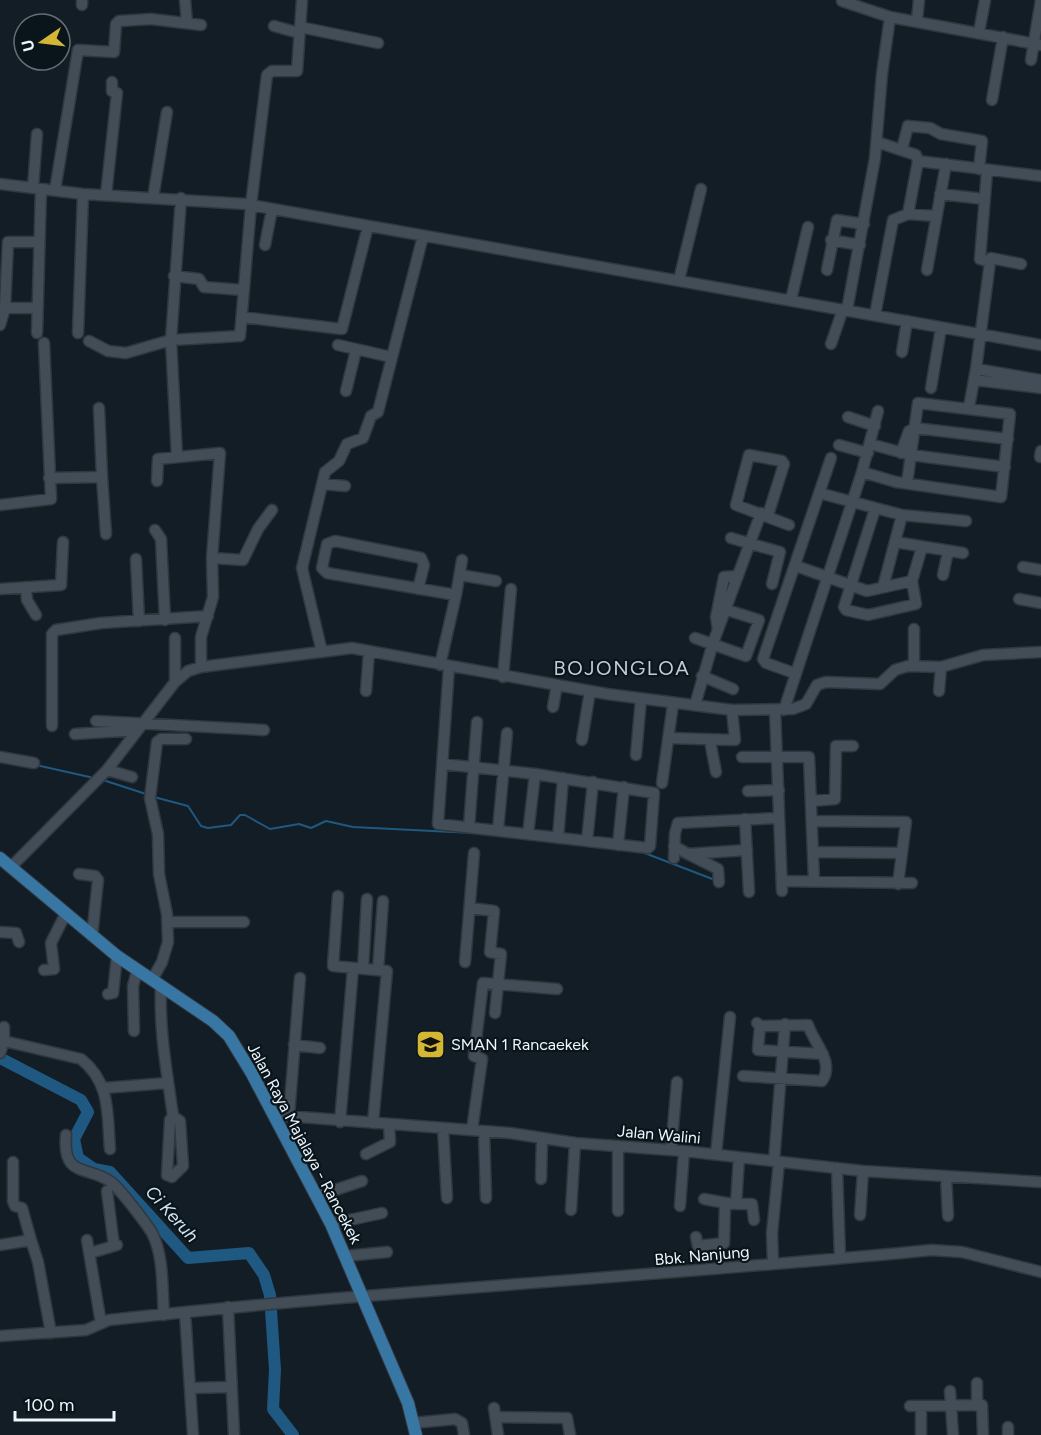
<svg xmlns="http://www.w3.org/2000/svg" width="1041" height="1435" font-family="Figtree,sans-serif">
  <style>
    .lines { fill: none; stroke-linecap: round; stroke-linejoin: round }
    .stream { stroke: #1f5880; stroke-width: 2 }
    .river { stroke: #1f5880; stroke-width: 12 }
    .minor-casing { stroke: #31373e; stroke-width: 13 }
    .major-casing { stroke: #31373e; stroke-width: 14 }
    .minor { stroke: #424d57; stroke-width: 10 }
    .major { stroke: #3876a3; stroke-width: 12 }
    .labels { text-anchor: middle; stroke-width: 4.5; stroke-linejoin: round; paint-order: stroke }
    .poi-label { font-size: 16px; fill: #eff6fc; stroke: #0a141b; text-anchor: start }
    .street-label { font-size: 16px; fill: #eff6fc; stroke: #0a141b }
    .water-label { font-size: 18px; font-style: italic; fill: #d3e5f5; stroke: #0a141b }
    .quarter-label { font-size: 20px; letter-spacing: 1.5px; fill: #bfccd8; stroke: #0a141b }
  </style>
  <rect width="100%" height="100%" fill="#131d25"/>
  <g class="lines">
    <path class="stream" d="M36,765L94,778
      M103,780L146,794
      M154,797L188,806L201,826L208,828L231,825L240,815H245L270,829L299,824L311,828L326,821L353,827L472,833
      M642,852L715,880"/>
    <path class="river" d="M0,1058L81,1100L88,1112L74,1139L78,1158L94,1169L110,1172L188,1258L249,1253L264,1275L270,1295L275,1370L273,1409L293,1435"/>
    <defs>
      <path id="minor" d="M185,0L187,23
        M842,1L890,17L1041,45
        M82,5V0
        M917,20L919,0
        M274,26L299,33
        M300,27L378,43
        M979,32L985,0
        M1031,60L1041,0
        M992,100L1003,37
        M877,142L916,155L918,161L908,214
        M902,149L908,126L930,128L941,134L982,141L979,169
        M918,161L1041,176
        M987,171L980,259L990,262L991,258L1021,264
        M0,184L83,194L245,204L1041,345
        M33,188L37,134
        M55,190L78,50L114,52L116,24L119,21L151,19L201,25
        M940,194L984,199
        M106,195L117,93L112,91V82
        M153,198L167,112
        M831,240L860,245
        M265,245L272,209
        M827,270L837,220L864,224
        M927,270L946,164
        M174,276L199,279L204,287L243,290
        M679,280L701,189
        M791,300L808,227
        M5,308H36
        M847,310L875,158L882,74L890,17
        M875,315L893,220L908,214L935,216
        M242,317L342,329L368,226
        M0,325L5,308L8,242H39
        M37,333L41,189
        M78,333L83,194
        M89,341L108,351L126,353L171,340L240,336L251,205L267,75L272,71H297L302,0
        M831,344L843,309
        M338,345L391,357
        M902,352L907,321
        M976,369L1041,380
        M975,380L1041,388
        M931,388L941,328
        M346,391L356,350
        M969,407L976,369L990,262
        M99,408L102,477
        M848,417L875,426
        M870,444L911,455L1005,467
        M839,445L868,453
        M901,453L909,431L915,428L1008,439
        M177,457L171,340L181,198
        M1040,457L1041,451
        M862,472L896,482L1001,497L1010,414L918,403L907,483
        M49,478L102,477L106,534
        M157,481L158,459L220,453L212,558L243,560L258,529L272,510
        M322,484L345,486
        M819,493L902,515L966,521
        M0,505L51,499L44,343
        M875,509L844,607L846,610L868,615L916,604L912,581L922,547
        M768,515L784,464L782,461L749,455L736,505L789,525
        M155,530L161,539L165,620
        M731,538L780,552L772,584
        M895,542L963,553
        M136,559L139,621
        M796,566L867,591L912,581
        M1023,567L1041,570
        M460,575L496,581
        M943,575L948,551
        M26,587L27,600L36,615
        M883,587L902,515
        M0,589L61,585L63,542
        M418,589L424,565L421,558L335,541L327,544L322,568L327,573L456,595L440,665
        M456,595L462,560
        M1019,599L1041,603
        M718,630L716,617L724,577L738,576
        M695,638L746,656L759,620L727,610
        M322,652L302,568L325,472L339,461L347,444L363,438L371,416L378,412L423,236
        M914,666V629
        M201,667V637L213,597L212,558
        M794,673L766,663L763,659L831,458
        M702,676L733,689
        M503,677L511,589
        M175,682V638
        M366,691L369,652
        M939,691L941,667
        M695,705L713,643L761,513
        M553,707L557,685
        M775,710L782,891
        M784,710L862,472L878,411
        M96,721L264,730
        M52,726V634L56,630L101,623L208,616
        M75,734L138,730
        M668,738L735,740L732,710
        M582,740L590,691
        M710,741L716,772
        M636,755L641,699
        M0,757L34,763
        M742,757H809L814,880
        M443,764L535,774L654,793L650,846L648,848L438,824L449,667
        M107,770L132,777
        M662,783L673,704
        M748,791L779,790
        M812,801L835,799L836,746H853
        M745,819L749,892
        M813,821L906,822L898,884
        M469,827L477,722
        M498,830L507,733
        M528,834L535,774
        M558,838L563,778
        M587,841L593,782
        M618,845L624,787
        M674,846L688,854L747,850
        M814,852L902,853
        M688,854L718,869L719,882
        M674,858L675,833L678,823L778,818
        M11,867L107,770L175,682L188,671L201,667L352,648L607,694L732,710L793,709L806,704L817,685L826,682L880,684L895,670L908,666L941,667L983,655L1041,652
        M79,874L95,876L98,880L92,936
        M782,881L912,883
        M338,896L333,966L387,971L373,1123
        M470,908L494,911L490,952L501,954L495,1013
        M168,922H244
        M0,932L16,933L19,942
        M465,962L474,853
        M363,969L367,899
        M44,970L54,969L51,943L66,913
        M378,970L383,901
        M152,980L162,962L168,942L167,914L159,874L158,834L150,798L157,742L161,739H186
        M161,986C159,1031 167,1072 173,1116L180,1121L183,1166L172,1177L167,1175L170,1120L173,1116
        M108,994L113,993L117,956
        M760,1026L758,1050L823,1054
        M134,1031L133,986L137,971
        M4,1041L81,1059C111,1083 107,1114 110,1149
        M294,1045L320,1048
        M0,1053L4,1041V1027
        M743,1076L822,1081C835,1063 814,1043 808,1025L760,1026L757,1023
        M104,1088L167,1083
        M274,1115L510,1133L575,1143L684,1151L863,1171L1041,1182
        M289,1115L300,978
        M340,1122L353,968
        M443,1128L447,1198
        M472,1130L482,1059L474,1056L483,983L557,989
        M484,1132L486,1198
        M66,1135C62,1179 88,1165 111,1182C120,1189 146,1223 152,1233C164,1256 162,1289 164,1315
        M618,1146V1211
        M671,1150L677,1082
        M366,1154L390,1142L389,1125
        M716,1154L730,1017
        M739,1158L736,1204H752L754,1220
        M774,1161L785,1024
        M13,1162V1201L15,1206L22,1208L31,1240
        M837,1168L840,1258
        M946,1176L948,1216
        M541,1179L542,1138
        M107,1191L114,1246
        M317,1196L362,1181
        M704,1199L732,1204
        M680,1206L684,1151
        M571,1210L575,1143
        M860,1215L863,1171
        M331,1224L382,1213
        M696,1237L698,1246L724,1243L725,1203
        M87,1240L101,1323
        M0,1245L31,1240L38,1262L51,1333
        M90,1253L117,1245
        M346,1256L387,1252
        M773,1264L772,1233L779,1162
        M228,1307L234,1435
        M185,1312L193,1435
        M0,1336L86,1330L109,1320C383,1290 657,1277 931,1250L962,1252L1041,1272
        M977,1383V1405
        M192,1388L231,1387
        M950,1391L953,1435
        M910,1406L982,1405L983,1435
        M921,1406V1435
        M494,1408L498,1435
        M496,1417L567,1418L570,1435
        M413,1423L455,1419L462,1423L464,1435
        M1008,1427V1435"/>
      <path id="major" d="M0,858L117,956L213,1021L229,1036L251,1072L331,1224L408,1403L416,1435"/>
    </defs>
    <use href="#minor" class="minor-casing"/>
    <use href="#major" class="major-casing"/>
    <use href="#minor" class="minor"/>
    <use href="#major" class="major"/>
  </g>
  <defs>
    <symbol id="school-square" viewBox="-11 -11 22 22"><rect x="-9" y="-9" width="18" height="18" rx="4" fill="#d4b635" stroke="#0a141b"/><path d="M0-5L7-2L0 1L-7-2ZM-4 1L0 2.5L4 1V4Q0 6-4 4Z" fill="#111"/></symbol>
  </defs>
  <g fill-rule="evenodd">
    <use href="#school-square" x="414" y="1028" width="33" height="33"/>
  </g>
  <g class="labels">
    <g class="poi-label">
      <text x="451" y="1050">SMAN 1 Rancaekek</text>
    </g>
    <g class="street-label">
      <text transform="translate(659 1134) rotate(5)" y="6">Jalan Walini</text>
      <text transform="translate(305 1143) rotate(62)" y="6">Jalan Raya Majalaya - Rancekek</text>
      <text transform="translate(702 1255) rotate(-5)" y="6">Bbk. Nanjung</text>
    </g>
    <g class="water-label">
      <text transform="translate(172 1214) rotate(48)" y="6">Ci Keruh</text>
    </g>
    <g class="quarter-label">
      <text x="622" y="675">BOJONGLOA</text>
    </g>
  </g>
  <g transform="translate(42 42) rotate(256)"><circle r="28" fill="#0a141b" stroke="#666e75" stroke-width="1.5"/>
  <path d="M0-4.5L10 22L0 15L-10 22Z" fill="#d4b635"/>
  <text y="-9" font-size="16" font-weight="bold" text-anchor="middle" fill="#eff6fc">U</text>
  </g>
  <path d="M15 1411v9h99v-9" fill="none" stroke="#eff6fc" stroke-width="3"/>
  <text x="24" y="1411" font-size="18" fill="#eff6fc" stroke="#0a141b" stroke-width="4.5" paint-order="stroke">100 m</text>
</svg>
